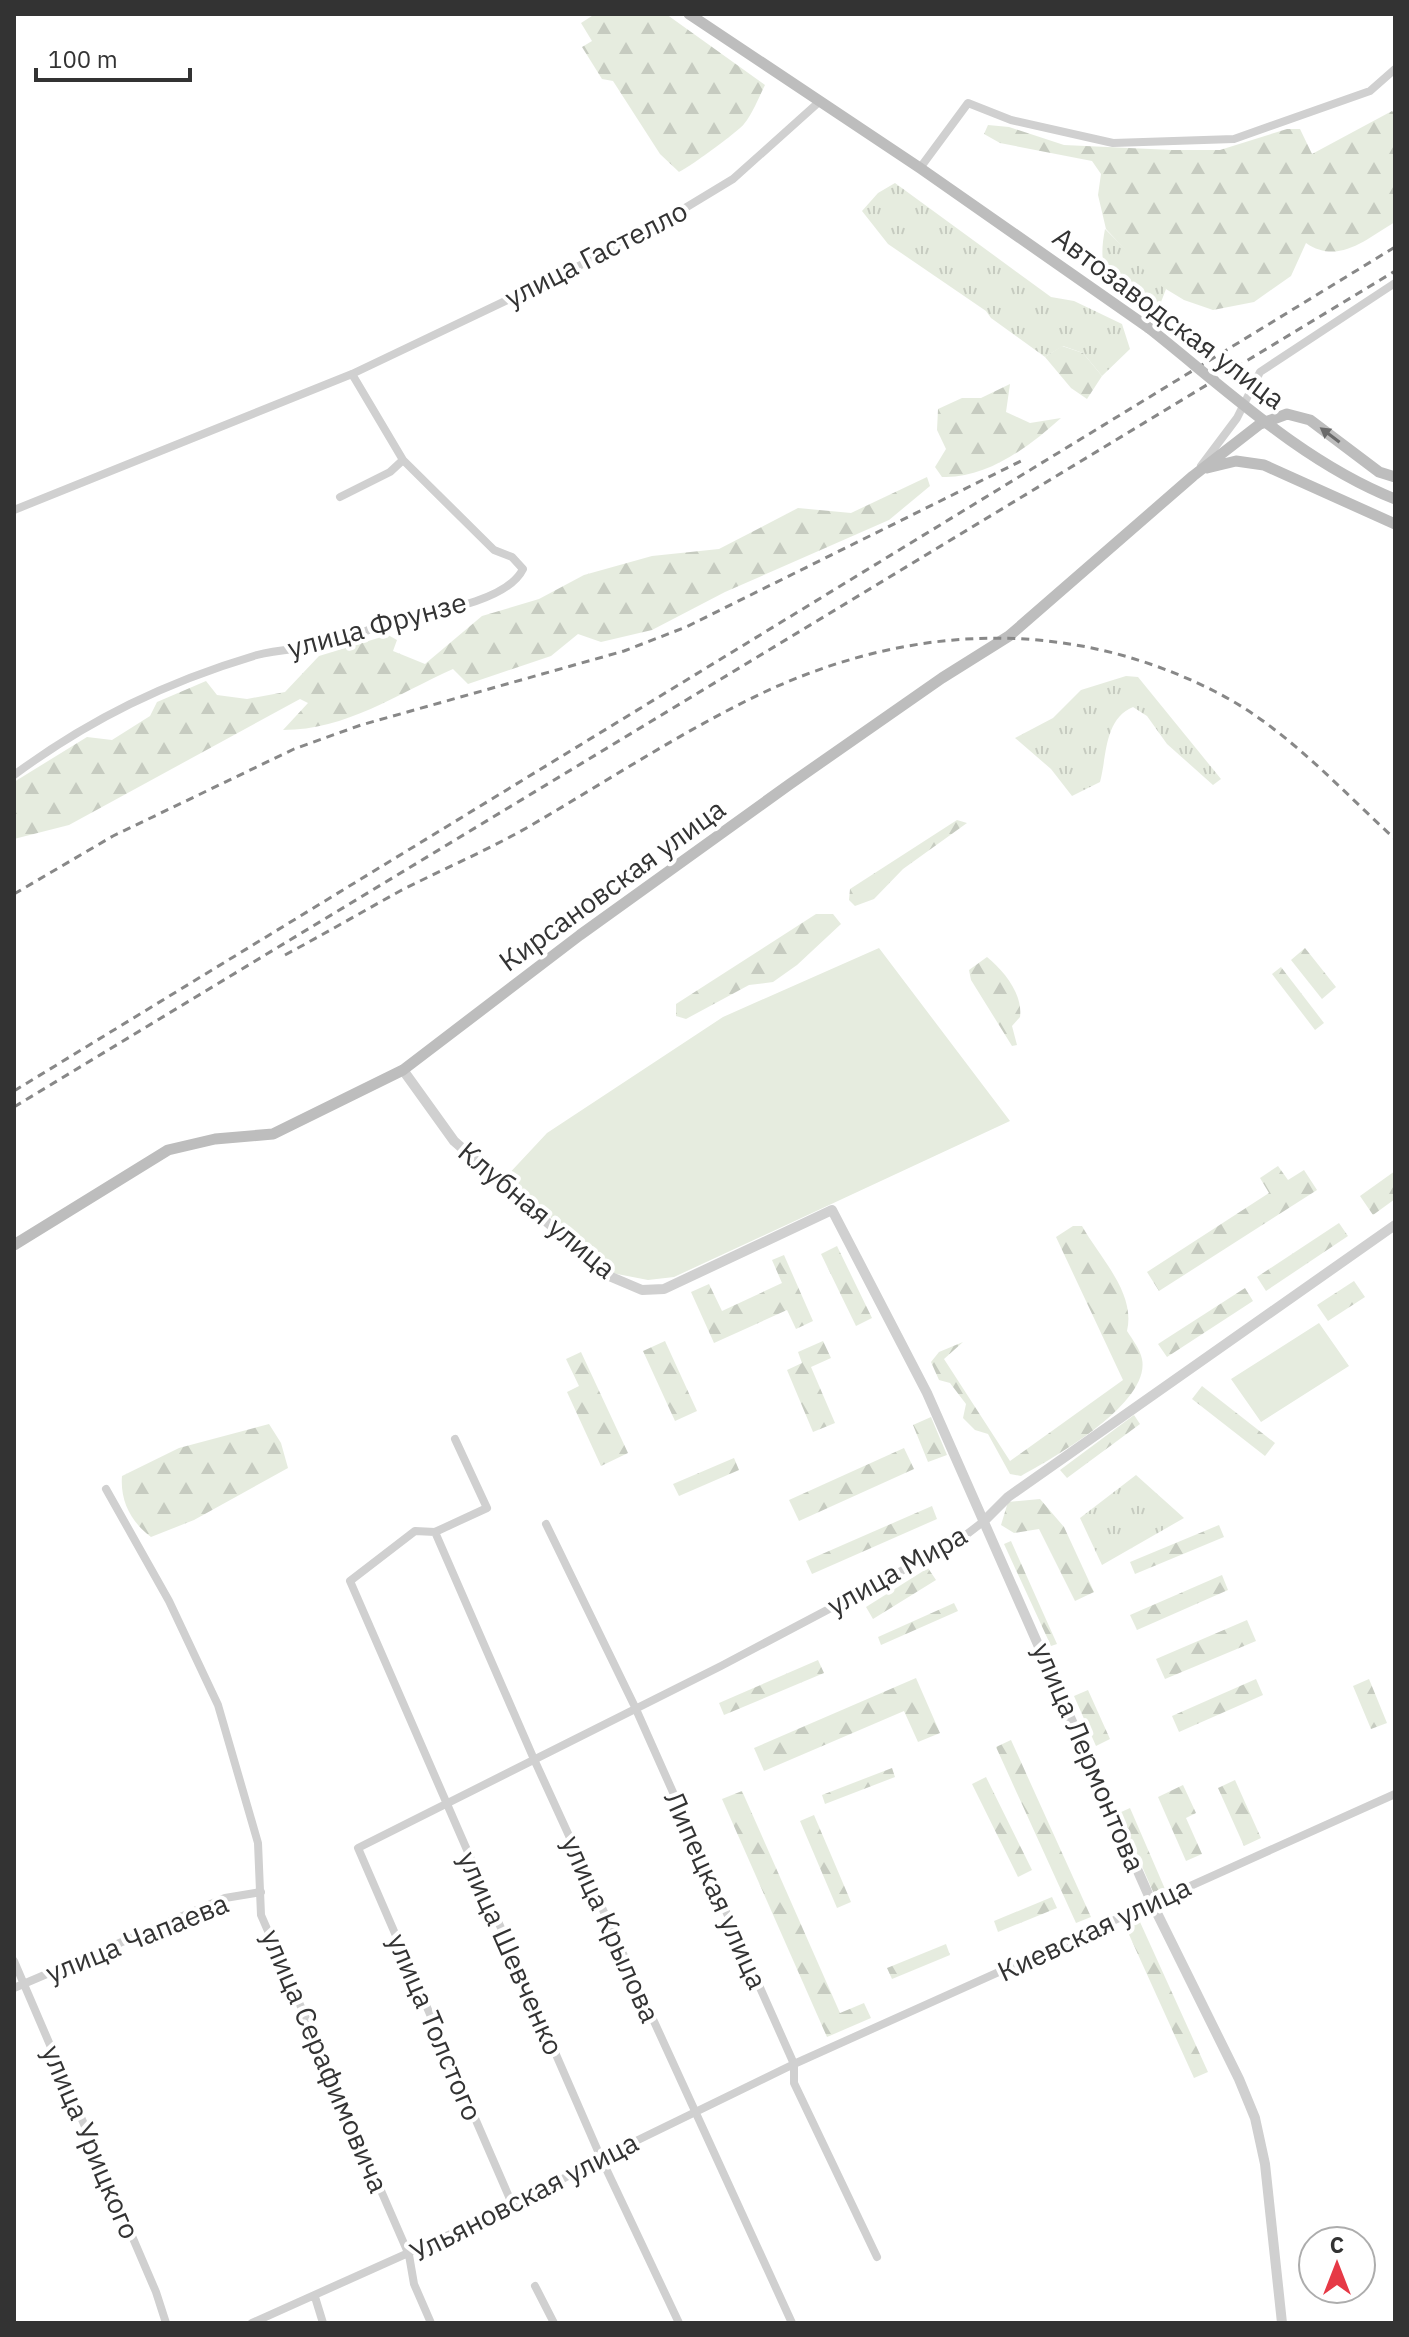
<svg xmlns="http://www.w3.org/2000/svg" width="1409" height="2337" font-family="'IBM Plex Sans',sans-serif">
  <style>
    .grass { fill: url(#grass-tufts) }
    .forest { fill: url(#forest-firs) }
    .pitch { fill: #e6ecdf }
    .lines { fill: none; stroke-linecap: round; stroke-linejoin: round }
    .minor { stroke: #d0d0d0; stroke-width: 8 }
    .tertiary { stroke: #d0d0d0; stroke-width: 10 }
    .secondary { stroke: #bdbdbd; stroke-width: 11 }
    .rail { stroke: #888; stroke-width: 3; stroke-dasharray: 8 6; stroke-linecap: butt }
    .secondary-bridge { stroke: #bdbdbd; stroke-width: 11 }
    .oneway { fill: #6a6a6a }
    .labels { text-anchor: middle; stroke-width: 8; stroke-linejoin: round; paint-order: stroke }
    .street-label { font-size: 28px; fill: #333; stroke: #fff }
  </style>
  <defs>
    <pattern id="grass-tufts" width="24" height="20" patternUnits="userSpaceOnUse" patternTransform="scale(2)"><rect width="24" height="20" fill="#e6ecdf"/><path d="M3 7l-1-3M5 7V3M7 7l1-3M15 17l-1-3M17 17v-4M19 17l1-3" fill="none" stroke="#c6cbc0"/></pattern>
    <pattern id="forest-firs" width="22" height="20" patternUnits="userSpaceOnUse" patternTransform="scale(2)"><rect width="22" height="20" fill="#e6ecdf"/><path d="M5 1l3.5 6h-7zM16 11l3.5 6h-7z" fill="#c6cbc0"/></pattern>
  </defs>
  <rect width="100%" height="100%" fill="#fff"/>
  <path class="grass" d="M895,183L1051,297L1074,301L1122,324L1130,349L1102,376L1083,353L1063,346L1045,357L991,318L986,311L888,244L862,211L878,193Z
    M1105,229L1166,289L1161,302L1153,306C1110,290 1096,275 1105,229Z
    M1126,676L1138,677L1221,779L1213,785L1167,744L1147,716L1133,707C1104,719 1107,756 1100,782L1072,796L1051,769L1015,738L1053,718L1081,690Z
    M1136,1475L1184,1518L1102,1565L1080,1518Z"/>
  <path class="forest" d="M595,14H666L765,85C759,97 753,113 744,124C739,131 687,169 679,172L660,154L613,81L602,79L582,47L592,41L581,23Z
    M1392,111L1395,114V222C1365,240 1338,265 1306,243L1291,276L1254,302L1213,310L1184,300L1156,283L1106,229L1098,195L1101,174L1092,161L1000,143L984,134L988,125L1009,127L1064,145L1172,150H1220L1287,129H1300L1312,154Z
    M1062,346L1083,353L1102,376L1087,399L1071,388L1045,357Z
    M1010,384L1006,412L1030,423L1061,418C1029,447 986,479 942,477L935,467L946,449L937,430L938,409L962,398H981Z
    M927,477L930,486L889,520L725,592L652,630L601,642L578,634L551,656L468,684L453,669C397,694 346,730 283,730L308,703L300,699L69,825L14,839V782L87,737L112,740L150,716L157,702L206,681L217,695L247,699L285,692L319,656L388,635L397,640L393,651L425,664L482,616L539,599L584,575L652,556L719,549L798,508L851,513Z
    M957,820L967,823L903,869L874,899L855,906L849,900L850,889Z
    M816,914H833L841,924L797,965L773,982L749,985L686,1019L676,1016V1004Z
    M1305,948L1336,987L1322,999L1291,960Z
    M987,957C1004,971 1023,994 1020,1017L1012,1026L1017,1045L1012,1046L971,980L969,970Z
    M1281,967L1324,1023L1315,1030L1272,974Z
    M1278,1166L1288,1180L1304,1170L1317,1190L1159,1291L1147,1272L1269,1193L1260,1178Z
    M1395,1171V1199L1373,1215L1360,1196Z
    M1339,1223L1348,1236L1266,1291L1257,1277Z
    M1073,1226H1082C1100,1258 1136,1293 1127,1331C1132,1339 1140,1349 1142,1359C1151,1403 1054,1458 1021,1476L1010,1474L988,1434L975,1430L963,1418L966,1404L950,1383L939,1380L931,1362L939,1352L963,1342L944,1359L1010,1461L1123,1380L1056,1237Z
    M837,1246L872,1318L856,1326L821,1254Z
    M784,1255L813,1321L796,1329L787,1310L714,1343L691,1292L709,1284L722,1311L782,1283L772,1260Z
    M1354,1281L1365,1297L1328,1321L1317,1305Z
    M1245,1288L1253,1301L1167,1357L1158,1344Z
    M665,1341L697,1411L675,1421L643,1351Z
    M823,1341L831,1358L811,1367L835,1423L813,1432L787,1370L802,1363L798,1352Z
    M581,1352L628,1453L601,1466L567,1392L579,1386L566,1359Z
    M1202,1386L1275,1443L1265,1456L1192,1399Z
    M1134,1415L1140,1424L1067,1478L1060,1470Z
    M931,1417L947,1455L928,1462L913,1425Z
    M269,1424L281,1443L288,1468L194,1520L151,1537C131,1522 120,1501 122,1476L179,1448Z
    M904,1448L914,1469L799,1521L789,1500Z
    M734,1458L739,1470L679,1496L673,1484Z
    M1040,1499L1064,1527L1094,1592L1075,1601L1039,1529L1014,1533L1001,1525L1008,1502Z
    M932,1506L937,1519L812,1574L806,1561Z
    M1219,1525L1224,1537L1135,1574L1130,1562Z
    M1011,1541L1057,1644L1051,1646L1004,1544Z
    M928,1568L936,1580L873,1619L866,1607Z
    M1222,1575L1228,1590L1137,1630L1130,1615Z
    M954,1603L958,1611L881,1645L878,1637Z
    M1247,1620L1256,1641L1165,1679L1156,1659Z
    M818,1660L824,1673L724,1715L719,1703Z
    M916,1678L940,1733L918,1742L904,1711L764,1771L754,1748Z
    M1256,1679L1263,1695L1179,1732L1172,1716Z
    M1369,1679L1387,1723L1371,1729L1353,1686Z
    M1088,1690L1110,1739L1096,1746L1074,1696Z
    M1011,1740L1091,1917L1076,1923L996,1747Z
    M892,1768L895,1777L825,1804L822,1795Z
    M986,1777L1032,1870L1018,1877L972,1784Z
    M1235,1780L1261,1838L1244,1846L1218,1788Z
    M1183,1785L1196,1813L1186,1818L1202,1854L1186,1861L1158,1797Z
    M742,1791L840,2013L864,2003L871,2018L827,2037L722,1799Z
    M1130,1808L1165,1889L1154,1894L1119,1813Z
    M814,1815L851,1902L837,1908L800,1821Z
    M1052,1897L1057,1908L998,1932L994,1921Z
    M1140,1922L1208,2072L1194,2078L1126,1928Z
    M946,1944L950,1955L892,1979L887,1968Z"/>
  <path class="pitch" d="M879,948L1010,1121L674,1277L648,1280L612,1273L506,1177L547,1133L723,1017Z
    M1319,1323L1349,1366L1261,1422L1231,1379Z"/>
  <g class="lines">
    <path class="minor" d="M920,168L968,103L1011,120L1113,143L1234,139L1370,91L1395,69
      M352,374L403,460
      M1201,466L1237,418L1260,372L1395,283
      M14,510L352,374L629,242L733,179L819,102
      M14,775C90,719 166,682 257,655C280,649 306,649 329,644C357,637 381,622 409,617C441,611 508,600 523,569L512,557L494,550L403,460L390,472L340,497
      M455,1439L487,1508L435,1532L415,1531L350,1581L601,2158L679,2323
      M106,1489L169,1601L218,1705L258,1843L261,1915L409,2255L414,2284L431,2323
      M546,1524L635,1707L794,2064V2083L877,2257
      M435,1532L533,1757L792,2323
      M14,1961L156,2292L166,2323
      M14,1988L225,1898L261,1892
      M513,2206L358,1848L721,1666L958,1541L984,1521
      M535,2286L554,2323
      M315,2297L323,2323
      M252,2323L513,2206L601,2158L794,2064L1395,1794"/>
    <path class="tertiary" d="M403,1070L454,1141L609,1276L642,1290L664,1289L832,1210L927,1393L1152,1903L1239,2079L1255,2118L1265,2164L1282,2323
      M984,1521L1008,1497L1395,1225"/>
    <path class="secondary" d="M689,14L920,168L1149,328
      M1207,468L1236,461L1264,465L1395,524
      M14,1245L168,1150L215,1139L273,1134L403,1070L580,935L790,784L942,678L1009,636L1193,476L1260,424L1287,414L1310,420L1379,472L1395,477"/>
    <path class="rail" d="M14,894L113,836L294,749L361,725L624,651L686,627L1023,460
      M285,955C324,934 362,912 400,891C445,868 491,849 535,823C605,782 674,737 746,701C899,624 1063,614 1216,692C1285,727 1339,788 1395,839
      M14,1091L1395,247
      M14,1107L1395,271"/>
    <path class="secondary-bridge" d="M1149,328C1226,389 1302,462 1395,499"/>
  </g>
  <defs><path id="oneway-solid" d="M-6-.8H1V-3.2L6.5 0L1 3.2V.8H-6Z" transform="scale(2)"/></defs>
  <use class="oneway" href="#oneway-solid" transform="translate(1330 435) rotate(-143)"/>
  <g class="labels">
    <g class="street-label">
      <text transform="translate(596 254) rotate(-27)" y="10">улица Гастелло</text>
      <text transform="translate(1169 318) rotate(37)" y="10">Автозаводская улица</text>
      <text transform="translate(377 625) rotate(-15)" y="10">улица Фрунзе</text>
      <text transform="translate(612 885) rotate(-36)" y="10">Кирсановская улица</text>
      <text transform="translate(537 1210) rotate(40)" y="10">Клубная улица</text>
      <text transform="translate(897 1570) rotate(-29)" y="10">улица Мира</text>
      <text transform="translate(1089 1757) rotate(67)" y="10">улица Лермонтова</text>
      <text transform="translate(716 1890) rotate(66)" y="10">Липецкая улица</text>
      <text transform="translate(611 1929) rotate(66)" y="10">улица Крылова</text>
      <text transform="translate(1094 1929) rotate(-25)" y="10">Киевская улица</text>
      <text transform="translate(137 1938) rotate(-22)" y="10">улица Чапаева</text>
      <text transform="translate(511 1953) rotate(66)" y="10">улица Шевченко</text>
      <text transform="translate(435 2027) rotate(67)" y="10">улица Толстого</text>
      <text transform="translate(325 2061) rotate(67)" y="10">улица Серафимовича</text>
      <text transform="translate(91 2142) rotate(67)" y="10">улица Урицкого</text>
      <text transform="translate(524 2197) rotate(-27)" y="10">Ульяновская улица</text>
    </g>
  </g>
  <rect width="1409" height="2337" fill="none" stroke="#333333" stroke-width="32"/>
  <g transform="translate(1337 2265)"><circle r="38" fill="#ffffff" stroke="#adadad" stroke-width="2"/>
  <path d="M0-6L14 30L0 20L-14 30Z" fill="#e63946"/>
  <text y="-12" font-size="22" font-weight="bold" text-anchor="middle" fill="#333333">С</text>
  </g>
  <path d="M36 68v12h154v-12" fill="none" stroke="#333333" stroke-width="4"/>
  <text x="48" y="68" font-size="24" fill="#333333" stroke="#ffffff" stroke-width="6" paint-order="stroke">100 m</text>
</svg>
